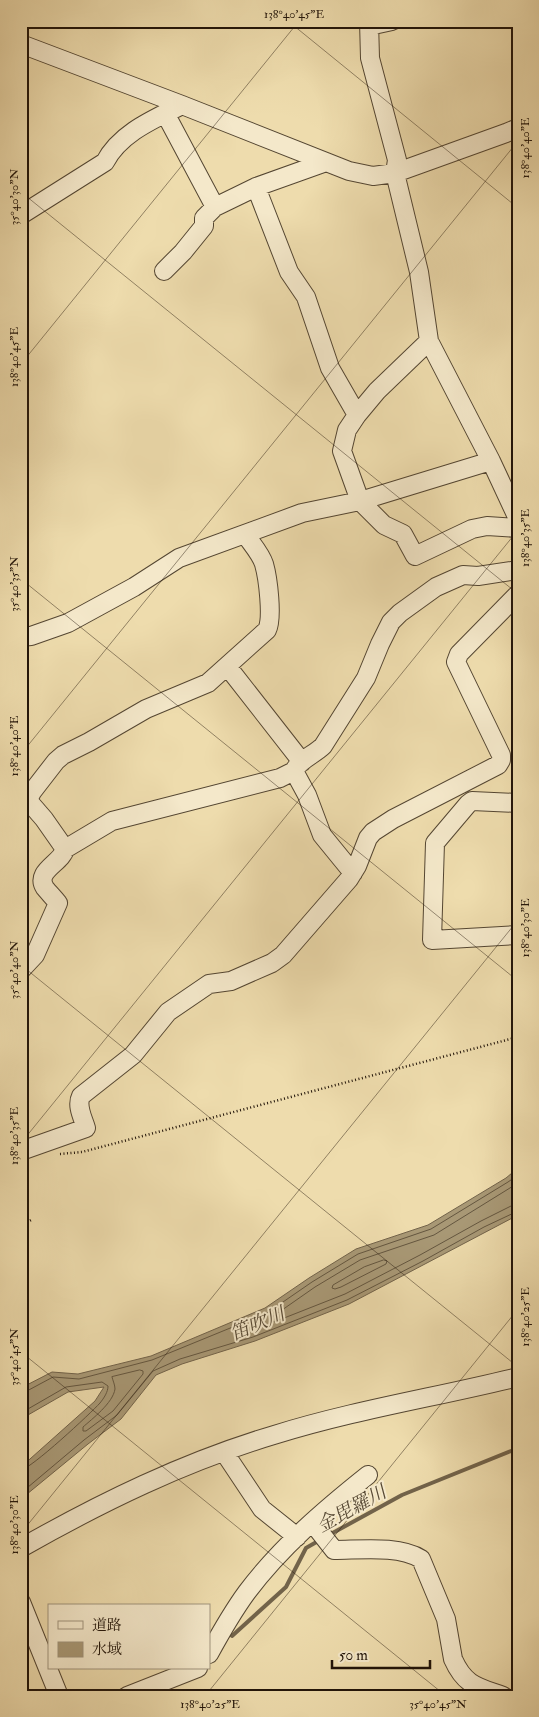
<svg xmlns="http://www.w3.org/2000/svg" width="539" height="1717" font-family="'IM FELL Double Pica','Noto Serif JP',serif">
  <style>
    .water { fill: #a89875; stroke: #72634a }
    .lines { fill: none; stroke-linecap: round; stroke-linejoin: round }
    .shore { stroke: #64563f; stroke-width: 1 }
    .stream { stroke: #72634a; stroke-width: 4 }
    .minor-casing { stroke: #544632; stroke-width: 20 }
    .path { stroke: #211409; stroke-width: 2.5; stroke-dasharray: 1 2.5; stroke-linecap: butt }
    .minor { stroke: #f4e8ca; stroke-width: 18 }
    .ticks { fill: none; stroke: #211409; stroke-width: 1; stroke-opacity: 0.45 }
    .labels { text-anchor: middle; stroke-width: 4; stroke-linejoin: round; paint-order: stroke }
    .water-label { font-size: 19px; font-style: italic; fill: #574934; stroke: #f4e8ca }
    .neatline { fill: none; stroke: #211409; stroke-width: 2 }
    .ticks-label { font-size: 12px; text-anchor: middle; fill: #211409 }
  </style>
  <rect width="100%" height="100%" fill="#eedcad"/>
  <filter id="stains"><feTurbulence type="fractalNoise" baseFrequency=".004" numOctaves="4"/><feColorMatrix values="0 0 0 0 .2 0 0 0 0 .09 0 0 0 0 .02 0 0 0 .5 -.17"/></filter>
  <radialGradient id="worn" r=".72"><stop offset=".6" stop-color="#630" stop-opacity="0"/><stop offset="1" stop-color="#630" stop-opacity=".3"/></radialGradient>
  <path class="water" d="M518,1168V1215L349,1304L255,1341L182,1364L156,1375L121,1419L88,1444L21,1499V1467L95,1401L104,1387L68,1392L21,1419V1388L52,1372L78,1374L151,1356L265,1308L309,1278L356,1249L428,1225L506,1178Z"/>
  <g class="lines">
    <path class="shore" d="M518,1183L434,1235L360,1260L315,1287L272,1317L271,1320L274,1322L345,1294L420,1255L481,1221L511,1206L518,1205
      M384,1260L387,1261L386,1264L341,1287L335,1289L332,1288L333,1285L364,1267Z
      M140,1370L143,1371V1374L113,1411L86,1431H83V1427C92,1419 113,1403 115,1389C115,1385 113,1381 112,1377Z
      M21,1392H25L53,1377L79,1379L152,1360L267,1313L312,1282L358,1254L431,1229L508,1182L518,1175
      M21,1413L66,1387L102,1382L108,1386C108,1392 104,1398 100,1403C91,1413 31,1469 21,1470
      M21,1493L84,1440L117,1415L153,1371L180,1359L253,1337L347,1300L423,1261L484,1227L518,1211"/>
    <path class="stream" d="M329,1535L402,1495L511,1451L518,1452
      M232,1636L286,1587L306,1548L320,1540"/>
    <defs>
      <path id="minor" d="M369,21L370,58L397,160L395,173L419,272L429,341L491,461L518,519
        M369,26L392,21
        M21,44L182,105L349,171L373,176L395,173L506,133L518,128
        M165,113L215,207
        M256,187L289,272L306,297L330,368L357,415
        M21,215L105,162C120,133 154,119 182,105
        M164,271L183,252L204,226V218L215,207L256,187L326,162
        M429,341L377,391L357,415L347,430L342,451L360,501L384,525L403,534L415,556L472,529L487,526L518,528
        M21,637L31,636L68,623L134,587L179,558L302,513L360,501L491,461
        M227,666L302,762
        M518,803L472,801L468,804L435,843L432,940L518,935
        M65,849L112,821L280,778L294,771
        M353,873L322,835L307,795L294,771C298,761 315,754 323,746L366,678L380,644L391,622L400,613L436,587L463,575L478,576L518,570
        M21,970L35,955L58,903C54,898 49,893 45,888C34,871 62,863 65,849L44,819L31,804L29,798L32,792L56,761L63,755L89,742L146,709L208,683L267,630C273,618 268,578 264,564C261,554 251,543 245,534
        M21,1151L86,1128C83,1118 76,1106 81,1096L133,1055L168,1012L209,984L231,981L272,963L283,955L349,879L357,866L368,838L373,832L393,819L498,765L501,760V755L456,662L459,654L518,594
        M224,1452L262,1509L297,1537
        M312,1522L334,1550C360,1550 399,1545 421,1559L446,1619L453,1659C465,1686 478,1687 503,1696
        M21,1548C102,1502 184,1462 274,1435C354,1410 437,1397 518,1377
        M21,1602L59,1696
        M209,1654C221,1632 233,1611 247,1592C281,1547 324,1510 368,1475
        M127,1696L198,1668"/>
    </defs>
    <use href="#minor" class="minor-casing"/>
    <path class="path" d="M60,1154L82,1152L518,1037
      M21,1226L31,1220"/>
    <use href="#minor" class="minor"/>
  </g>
  <path class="ticks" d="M288,21L518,208M21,192L518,594M21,364L299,21M21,579L518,981M21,754L518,141M21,965L518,1367M21,1143L518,530M21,1352L446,1696M21,1533L518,920M205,1696L518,1309"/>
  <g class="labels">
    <g class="water-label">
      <text transform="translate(257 1323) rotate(-23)" y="7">笛吹川</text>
      <text transform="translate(351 1508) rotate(-29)" y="7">金毘羅川</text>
    </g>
  </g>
  <rect width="539" height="1717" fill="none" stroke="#eedcad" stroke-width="55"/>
  <rect x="48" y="1604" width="162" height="65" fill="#f4e8ca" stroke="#a0937d"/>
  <rect x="58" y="1621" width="25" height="8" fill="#f4e8ca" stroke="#a0937d"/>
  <text x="92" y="1630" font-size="15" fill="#211409">道路</text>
  <rect x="58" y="1642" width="25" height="15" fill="#a89875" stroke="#a0937d"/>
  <text x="92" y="1654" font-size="15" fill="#211409">水域</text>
  <path d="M332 1660v8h98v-8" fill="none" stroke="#211409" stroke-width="2.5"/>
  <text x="339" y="1660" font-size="15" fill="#211409" stroke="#f4e8ca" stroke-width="4" paint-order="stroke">50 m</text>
  <rect x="28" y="28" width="484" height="1662" class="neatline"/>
  <g class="ticks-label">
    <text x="294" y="18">138°40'45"E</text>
    <text transform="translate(525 148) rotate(-90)" y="4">138°40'40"E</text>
    <text transform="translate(14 197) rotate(-90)" y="4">35°40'30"N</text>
    <text transform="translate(14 357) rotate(-90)" y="4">138°40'45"E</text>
    <text transform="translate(525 538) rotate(-90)" y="4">138°40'35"E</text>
    <text transform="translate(14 584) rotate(-90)" y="4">35°40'35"N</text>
    <text transform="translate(14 746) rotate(-90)" y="4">138°40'40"E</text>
    <text transform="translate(525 928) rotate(-90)" y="4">138°40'30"E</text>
    <text transform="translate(14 970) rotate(-90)" y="4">35°40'40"N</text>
    <text transform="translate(14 1136) rotate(-90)" y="4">138°40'35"E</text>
    <text transform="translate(525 1317) rotate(-90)" y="4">138°40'25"E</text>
    <text transform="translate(14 1357) rotate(-90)" y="4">35°40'45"N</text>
    <text transform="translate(14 1525) rotate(-90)" y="4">138°40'30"E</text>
    <text x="210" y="1708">138°40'25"E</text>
    <text x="438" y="1708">35°40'45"N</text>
  </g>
  <rect width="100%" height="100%" filter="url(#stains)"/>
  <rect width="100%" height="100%" fill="url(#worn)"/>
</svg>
